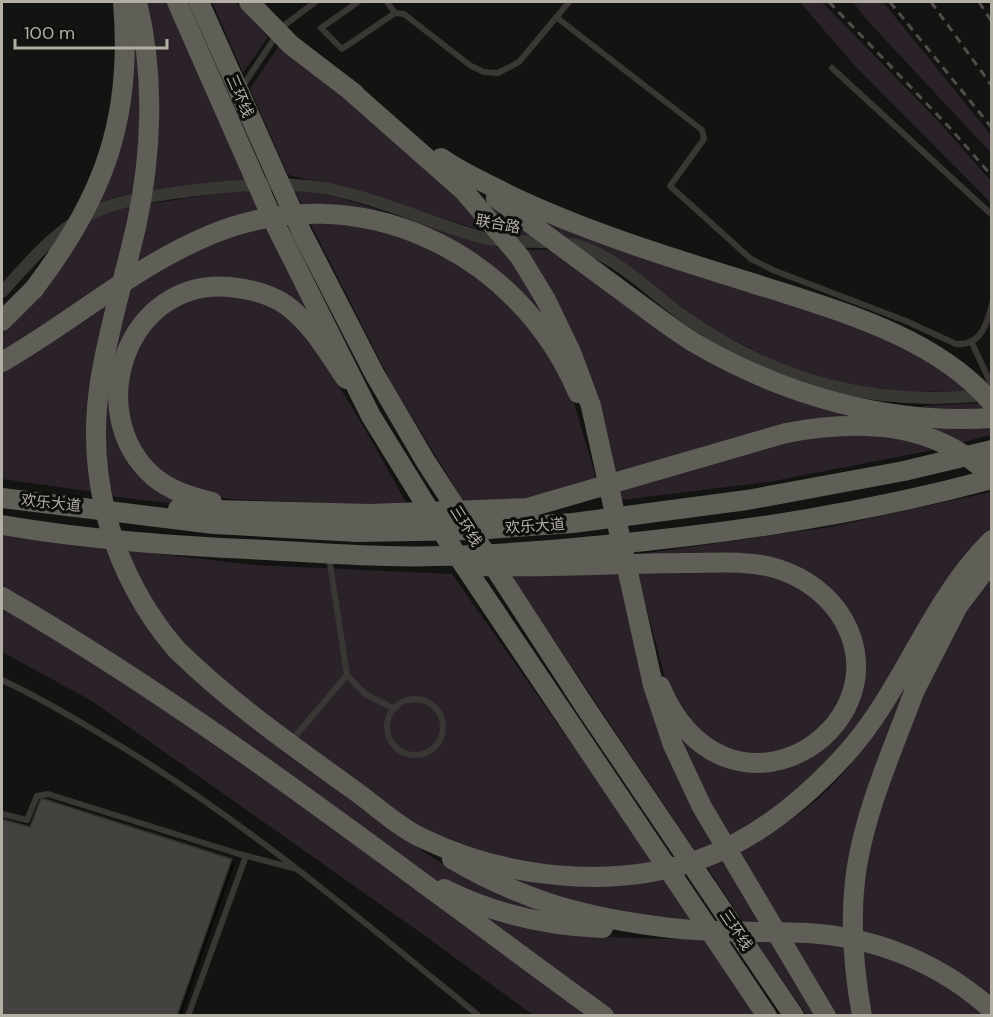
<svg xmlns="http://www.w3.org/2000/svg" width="993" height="1017" font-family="'DM Sans','Noto Sans SC',sans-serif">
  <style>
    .green { fill: #2a2228 }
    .shadow { fill: #0007 }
    .building { fill: #43423e; stroke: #2f2f2c; stroke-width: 1.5 }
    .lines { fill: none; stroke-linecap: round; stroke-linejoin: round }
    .service { stroke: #383733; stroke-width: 6 }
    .minor { stroke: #383733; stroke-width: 12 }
    .trunk { stroke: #5f5e57; stroke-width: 20 }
    .rail { stroke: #4e4d48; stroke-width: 3; stroke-dasharray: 8 6; stroke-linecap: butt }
    .trunk-bridge { stroke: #5f5e57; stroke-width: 20 }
    .labels { text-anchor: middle; stroke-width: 6; stroke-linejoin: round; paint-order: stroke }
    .street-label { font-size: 15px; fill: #b3afa4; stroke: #0e0e0d }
  </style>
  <rect width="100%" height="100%" fill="#131311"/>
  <path class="green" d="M130,2L142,95L135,193L115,197L94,206Z
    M145,2H168L245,179L149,191Z
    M212,2H236L268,37L243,73Z
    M800,2H822L939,122L991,181V203L855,66Z
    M853,2H883L991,135V153L867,20Z
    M279,46L411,152L495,235L366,193L288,175L250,89Z
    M250,189L262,217L130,276L147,204Z
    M293,189L337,197L507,250L556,330L468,253L304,209Z
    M485,199L539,239L515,238L483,202Z
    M133,204L113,285L2,356V329L87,222L108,211Z
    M524,210L856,325L929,361L970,391L893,392L823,380L770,359L707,326L639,274L560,238Z
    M308,219L365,224L441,251L527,318L573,400L598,484L513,500L466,506L391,382Z
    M267,226L312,319L243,281L146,309L115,422L193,506L108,496L104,410L127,288L178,254Z
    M524,250H551L751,380L991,425V435L956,444L887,422L616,479Z
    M219,294C233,296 251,296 264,302C311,321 381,459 409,507L230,499L211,496L167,478L139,445L128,418L127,372L146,330L184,301Z
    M112,298L94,492L2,479V368Z
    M981,403L991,413L925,411L924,406Z
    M869,432L938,449L769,482L621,500L619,489L776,443Z
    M991,492V534L860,729L794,796L728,838L672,726L691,743L795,763L862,677L813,578L633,555L830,527Z
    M2,530L110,550L137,608L342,792L427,854L460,874L578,921L527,915L439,882L2,589Z
    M126,550L254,565L452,574L657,865L634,869L530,865L445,840L407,818L293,737L188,651L149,600Z
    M619,571L716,845L697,854L512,577Z
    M637,571L766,572L816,595L846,639L847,687L828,723L779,755L733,752L700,734L665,678Z
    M991,573V1000C945,965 918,944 860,931L863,879L874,823L932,672L965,609Z
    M2,606L165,708L597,1015H533L428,938L92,701L2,652Z
    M911,677L847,930L781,926L736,850C757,839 780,828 800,813C848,779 879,725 911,677Z
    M723,856L767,928L749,930L705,864Z
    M476,864L664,876L698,926L549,899Z
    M479,914C552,941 630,937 707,940L758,1015H611Z
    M773,939L819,1015H806L756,941Z
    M789,939L846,943L856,1015H834Z
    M860,947L919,967L986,1015H868Z"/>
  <path class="shadow" d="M2,820L31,829L231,860L234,865L181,1016H2Z"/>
  <path class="building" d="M41,798L232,859L177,1016H2V819L30,827Z"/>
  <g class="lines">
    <path class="service" d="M358,2L321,28L342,49L395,13L404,14L471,66L484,72L498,73L519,62L569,2
      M387,2L395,13
      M556,17L702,130L704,139L670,186L751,259L773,270L906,321L956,344C981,346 987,324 992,304
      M832,68L992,215
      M242,87L282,27L315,2
      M971,341L992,386
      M347,675L365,694L393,708
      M2,680C36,696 69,715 102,735C238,815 357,916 479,1016
      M387 727a28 28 0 1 1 56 0a28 28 0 1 1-56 0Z
      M291,741L347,675L329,557
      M2,814L27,820L37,796L48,794L239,854L297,869
      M188,1016L246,856"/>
    <path class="minor" d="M2,292C24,268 47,240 75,222C110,200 148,197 188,191C241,185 290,179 342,192C390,203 433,224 480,237C513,246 557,237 586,248C624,263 655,296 688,319C780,383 876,407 987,395"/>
    <path class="trunk" d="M615,286C641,305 666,325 693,342C783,395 887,425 992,418
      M2,321L34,289
      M2,362C72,322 135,266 210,235C356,174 518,250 578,393
      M2,498L214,524L357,532L473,530L573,523L747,500L904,471L992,450
      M212,502C191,497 171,491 154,477C80,412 128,277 230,287C250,289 270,294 286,305C311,323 329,354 346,379
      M178,509L370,514L527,508L786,433
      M2,525C89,540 177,546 266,550C306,552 346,555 386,556C459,558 533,552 606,545C736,533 866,513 992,479
      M479,566C549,568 618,563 688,563C717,563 750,560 778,569C806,578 830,596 844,621C904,730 726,842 660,686
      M2,597C213,719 406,873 604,1016
      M176,649C230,702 290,744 351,788C374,804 398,827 424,839C506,878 611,890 698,860C755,840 805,799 845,755C904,690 929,602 992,540
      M914,692L958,606L992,561
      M452,859C526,902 586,918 671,928C716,933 761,931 807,933C876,937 940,963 992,1010
      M444,889C494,914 548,926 603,928"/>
    <path class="rail" d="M829,2L949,127L992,176
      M890,2L992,128
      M931,2L992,86
      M979,2L992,22"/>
    <path class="trunk-bridge" d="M137,2C155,75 152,154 136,227C124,279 108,330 100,382C85,479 113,575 176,649
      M177,2L274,222L371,416L453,549L767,1016
      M199,2L302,233L374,373L426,462L586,708L794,1016
      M249,2L291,45L355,94
      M345,86L464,191L520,257L546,300L571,352L591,406L653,685L673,745L702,807L826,1016
      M441,158C462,173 486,183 509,195C597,237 692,264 784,293C856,316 941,343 992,403
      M496,198L615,286
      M34,289C104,197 133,118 123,2
      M786,433C860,419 934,421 992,477
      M862,1016C853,966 849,916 857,866C867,806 893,749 914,692"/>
  </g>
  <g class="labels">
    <g class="street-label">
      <text transform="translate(240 96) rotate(67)" y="5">三环线</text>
      <text transform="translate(498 224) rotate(10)" y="5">联合路</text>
      <text transform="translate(51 503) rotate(6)" y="5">欢乐大道</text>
      <text transform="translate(466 526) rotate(58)" y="5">三环线</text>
      <text transform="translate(535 526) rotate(-4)" y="5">欢乐大道</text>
      <text transform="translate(736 930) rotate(56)" y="5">三环线</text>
    </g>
  </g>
  <rect width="993" height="1017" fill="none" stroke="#b3afa4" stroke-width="6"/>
  <path d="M15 39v9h152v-9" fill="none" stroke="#b3afa4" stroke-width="3"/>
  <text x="24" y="39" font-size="18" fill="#b3afa4" stroke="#0e0e0d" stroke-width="4.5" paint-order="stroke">100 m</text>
</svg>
